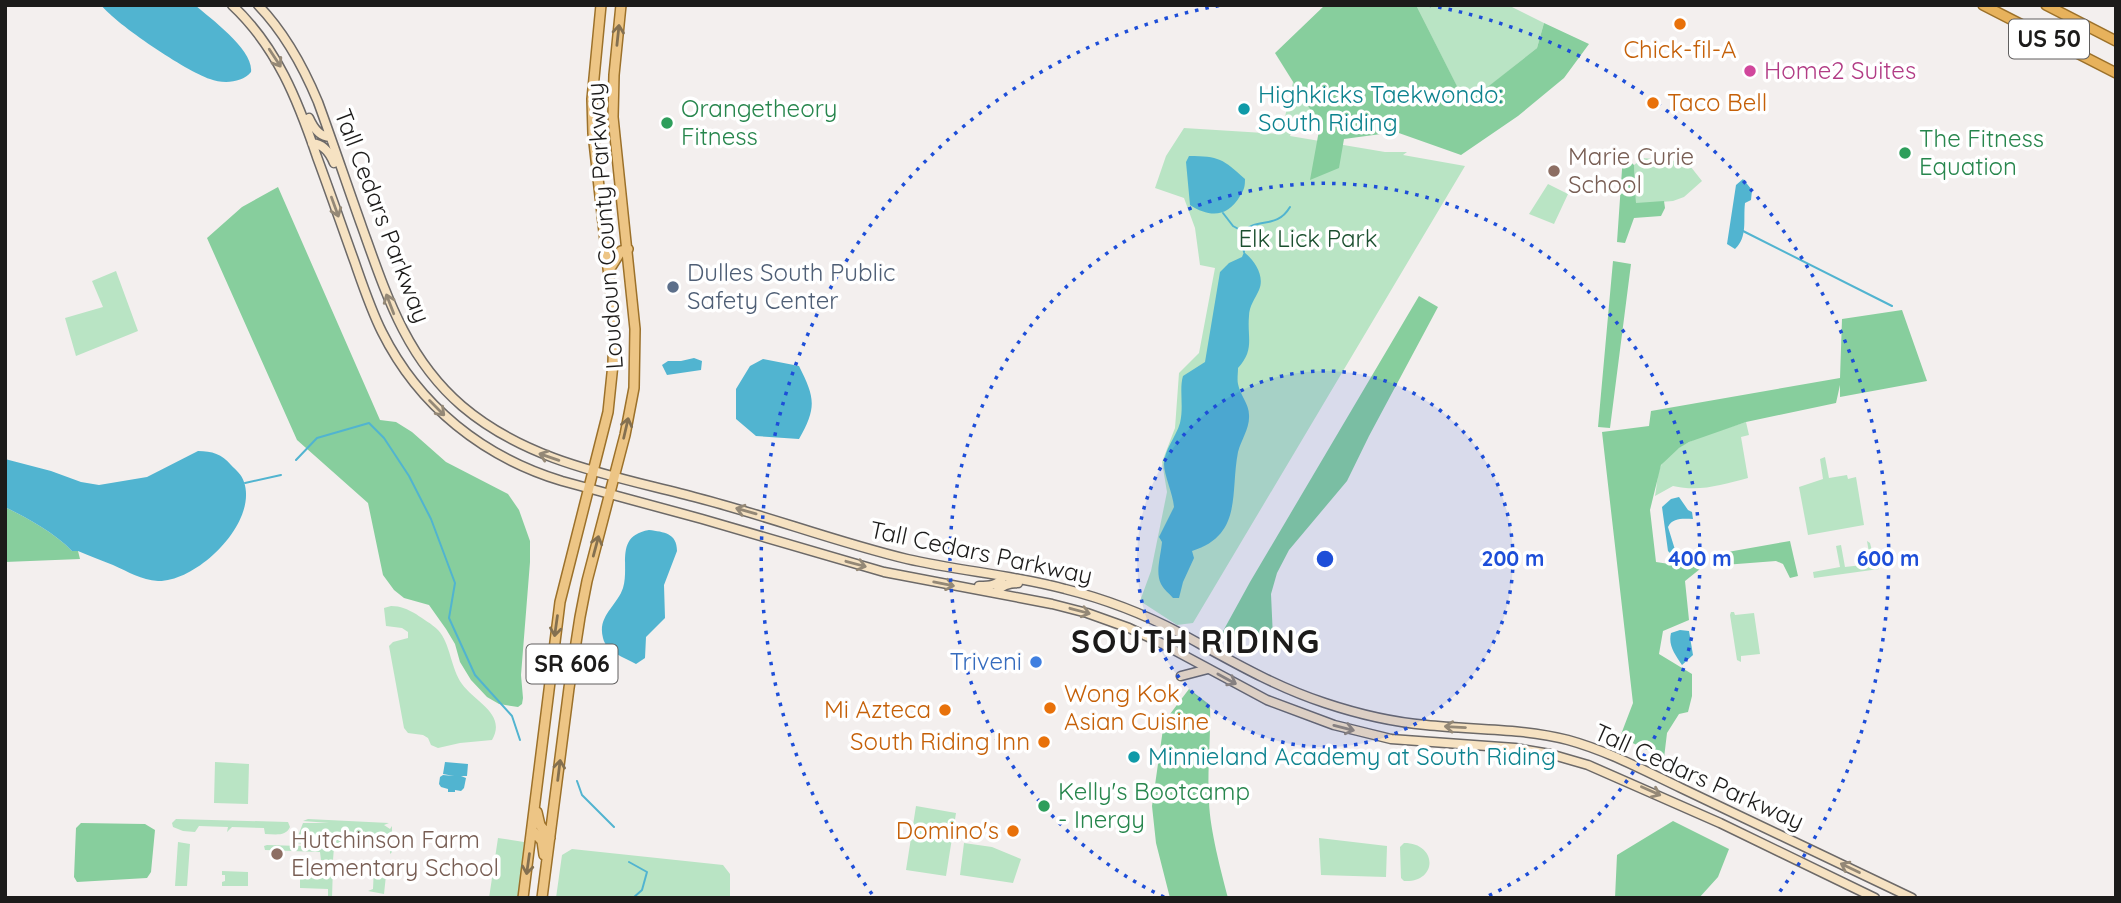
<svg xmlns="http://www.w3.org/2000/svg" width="2121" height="903" font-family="Quicksand,sans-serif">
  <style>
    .green { fill: #b9e4c4 }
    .forest { fill: #87ce9d }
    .water { fill: #51b4d0 }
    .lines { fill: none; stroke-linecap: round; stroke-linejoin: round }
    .stream { stroke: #51b4d0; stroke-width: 2 }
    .secondary-casing { stroke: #6c6968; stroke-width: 11 }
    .primary-casing { stroke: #9c712a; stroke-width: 12 }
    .trunk-casing { stroke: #9c712a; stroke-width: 12 }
    .secondary { stroke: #f6e2c2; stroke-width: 8 }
    .primary { stroke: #edc585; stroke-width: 9 }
    .trunk { stroke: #e7b25c; stroke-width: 9 }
    .oneway { stroke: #847050 }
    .oneway2 { stroke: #948876 }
    .ring { fill: none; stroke: #1d4ed8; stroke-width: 3.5; stroke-dasharray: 3.5 7 }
    .food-dot { fill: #e8710a; stroke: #fff; stroke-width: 2.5 }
    .hotel-dot { fill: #d1479c; stroke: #fff; stroke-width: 2.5 }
    .culture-dot { fill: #0f9aa8; stroke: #fff; stroke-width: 2.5 }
    .leisure-dot { fill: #2e9e5b; stroke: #fff; stroke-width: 2.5 }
    .education-dot { fill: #8d6e63; stroke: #fff; stroke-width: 2.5 }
    .service-dot { fill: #5c6f8a; stroke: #fff; stroke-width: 2.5 }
    .shop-dot { fill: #3f7fe0; stroke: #fff; stroke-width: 2.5 }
    .labels { text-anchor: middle; stroke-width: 7; stroke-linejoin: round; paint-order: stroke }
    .shield { fill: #fff; stroke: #605f5f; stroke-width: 2 }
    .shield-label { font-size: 23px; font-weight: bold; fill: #1c1b1a }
    .food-label { font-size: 24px; fill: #c56008; stroke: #fff; text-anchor: end }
    .hotel-label { font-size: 24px; fill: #b23c85; stroke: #fff; text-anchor: start }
    .culture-label { font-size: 24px; fill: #0d838f; stroke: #fff; text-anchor: start }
    .leisure-label { font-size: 24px; fill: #27864d; stroke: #fff; text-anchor: start }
    .education-label { font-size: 24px; fill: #785e54; stroke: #fff; text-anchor: start }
    .street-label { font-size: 24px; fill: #1c1b1a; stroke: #fff }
    .park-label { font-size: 24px; fill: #1b4f2f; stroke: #fff }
    .service-label { font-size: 24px; fill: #4e5e75; stroke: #fff; text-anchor: start }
    .shop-label { font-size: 24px; fill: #366cbe; stroke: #fff; text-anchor: end }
    .district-label { font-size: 32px; font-weight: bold; letter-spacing: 2px; fill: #1c1b1a; stroke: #fff }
    .centre { fill: #1d4ed8; stroke: #fff; stroke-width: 3.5 }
    .ring-label { font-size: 21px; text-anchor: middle; font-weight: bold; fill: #1d4ed8; stroke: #fff; stroke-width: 7; stroke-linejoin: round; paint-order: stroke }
  </style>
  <rect width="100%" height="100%" fill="#f3efee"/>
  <path class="green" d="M1416,5H1508L1544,23L1537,48L1466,105Z
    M1293,82L1321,95L1315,125L1292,131L1290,136L1385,152H1407L1403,155L1465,166L1193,623L1177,625L1140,601L1151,571L1167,492L1162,462L1175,428L1179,373L1199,353L1215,268L1200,265L1195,228L1184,198L1155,188L1166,156L1184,128L1281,134Z
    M1643,158L1687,162L1702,181L1684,197L1673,201L1636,204L1634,165Z
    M1548,184L1568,194L1554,224L1529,214Z
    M116,271L138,331L76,356L65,318L103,307L92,281Z
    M1746,422L1749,435L1741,437L1748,478C1721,485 1700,492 1673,486L1655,496C1657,487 1657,471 1662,464C1680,438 1718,432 1746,422Z
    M1825,457L1829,478L1847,475L1848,479L1856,477L1864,525L1808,535L1799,487L1823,479L1820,459Z
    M1867,541L1870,543L1875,563H1879V569L1814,578L1813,572L1840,567L1836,546L1841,545L1845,567L1871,564Z
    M391,606C401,606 407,609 416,614C423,619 432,624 438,630C450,642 451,669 462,684C475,702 507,714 492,740L460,743L438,748L431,745L428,738L423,735L408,733L404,728L389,646L393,642L408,638V632L402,628L386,626L384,608Z
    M1731,612H1734L1735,615L1754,613L1760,654L1741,656V662L1737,660L1730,615Z
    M215,762L249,764L248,804L214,803Z
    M916,806L956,813L946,876L906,870Z
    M176,819L288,822L290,827C286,837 274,834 265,834L264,828L232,827L227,832L228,827L199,826L195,832L183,831L173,827L172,823Z
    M308,819L389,823L384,825L390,829L392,826V852L390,854V848L290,843L298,836L303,823H329L303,821Z
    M498,838L524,842L519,898H489Z
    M1319,838L1387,846L1386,877L1321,875Z
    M178,842L190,844L187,886H175Z
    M964,843L992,847L1021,859L1013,883L960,875Z
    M1404,843C1438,843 1438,883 1404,881L1401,878L1400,847Z
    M267,845L334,847L333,860H321L320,852L265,850L264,846Z
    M572,849L723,865L730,874V898H556L562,855Z
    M321,864L333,866L332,898H328V889L300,888V873L320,874Z
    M369,864L387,866L384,894L368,891L373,889L374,867Z
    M222,871L248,872V886H222V882L225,881V875H222Z"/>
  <path class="forest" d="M1325,5H1416L1466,104L1537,48L1544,23L1589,44L1564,78L1518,116L1461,155L1396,132L1344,139L1339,168L1310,180L1320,125L1275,53Z
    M1623,155L1634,165L1636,203L1664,201L1665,208L1661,216L1634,218L1625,243L1617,242Z
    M278,187L380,420L396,422L412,432L446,462L508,494L519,510L530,541V562L521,675L523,698L522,704L518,707L499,704L487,697L471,680L460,662L455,644L446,629L429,605L404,598L394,590L383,575L368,503L297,440L207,238L242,207Z
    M1613,261L1631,264L1610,428L1598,427Z
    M1419,296L1438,307L1369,436L1347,481L1289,550L1277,573L1271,594L1273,638L1222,633L1250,582Z
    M1902,310L1927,381L1840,397V385L1836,403L1746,422L1689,442L1679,448L1661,465L1650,510L1656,562L1676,565L1700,559V569L1685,581L1689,620L1663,631L1659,654L1692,674V696L1688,712L1679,714L1667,733L1664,758L1620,737L1633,703L1602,432L1649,426L1651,411L1840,378L1842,319Z
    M5,507C27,518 55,533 72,551H78L80,559L5,562Z
    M1790,541L1798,576L1790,578L1783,564L1776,561L1724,565L1722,553Z
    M1189,689L1210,705C1211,738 1207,770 1209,802C1210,830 1221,871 1228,898H1170L1156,843L1152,806L1164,722Z
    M1673,821L1729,849L1718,877L1699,898H1615L1617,855Z
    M81,823L145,824L155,830L151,872L147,878L77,882L74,877L76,828Z"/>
  <path class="water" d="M101,5H195C211,19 254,50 251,72C242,83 223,84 210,79C186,71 117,25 101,5Z
    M1189,156C1219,156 1223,159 1245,179C1245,187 1244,190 1240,196C1228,217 1210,218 1190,205L1186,162Z
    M1743,179L1752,190L1751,200L1745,203C1743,220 1748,237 1735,249L1727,244L1736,185Z
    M1244,252C1255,261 1265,276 1259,290C1255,299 1249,306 1249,316C1247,338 1255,349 1238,368C1238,373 1237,380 1238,384C1240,395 1249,404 1249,415C1250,428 1241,440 1238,452C1230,493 1243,535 1192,551L1194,558L1183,582L1179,598H1173C1169,593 1164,590 1161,584C1155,572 1161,555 1162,542L1159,537L1174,507C1173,494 1164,475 1164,464C1164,450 1176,437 1180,423C1184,407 1179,389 1183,376L1205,362L1220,272L1229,263L1242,257Z
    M694,358L702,361L701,370L667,375L662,365L668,361H681Z
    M763,359L799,366C815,398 817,407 799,439L756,436L736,419V389L750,366Z
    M198,451C212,451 222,454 231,465C236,470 242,475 244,482C258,523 197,582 158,581C141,580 129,572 113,565C101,560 89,556 78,551H72C55,533 27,518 5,507V459L51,471L81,482L99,485L147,477Z
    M1679,497L1688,510L1692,512L1693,519C1684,519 1673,517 1668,527L1676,553L1671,554L1668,551L1662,507L1671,499Z
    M649,530C664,532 677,533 677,551L664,585L665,618L646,637L645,658L636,664C624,657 606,652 603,638C597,616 617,606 623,588C630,566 614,536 649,530Z
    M1680,630L1689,631L1693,655L1682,665C1675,654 1668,646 1671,633Z
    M445,762L468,764L467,776H461L466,778L464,788L461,791L455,790V792H448V789L441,787L439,784L440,777L443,775L454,776L443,774Z"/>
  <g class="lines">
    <path class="stream" d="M1223,213L1233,226L1242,231
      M1743,231L1892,306
      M1244,252L1241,236C1254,214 1275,232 1290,207
      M296,460L317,438L369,423L384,438L409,476L431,519L455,583L449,618L475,675L512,716L520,740
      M245,483L281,475
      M577,781L582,795L614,827
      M629,862L647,872L642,890L633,898"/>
    <defs>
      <path id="secondary" d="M232,5C277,47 298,101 317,157C330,192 342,227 355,263C363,286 371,310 382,332C419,406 483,457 562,481L702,519L884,572L1052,604L1087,613L1129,628L1159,642L1267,700L1334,725L1391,739L1515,748L1550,754L1588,765L1720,823L1875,898
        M258,5C285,33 303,66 318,102C333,143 347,185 362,227C386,294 406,358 462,406C529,463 616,476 698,498C768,516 836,542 907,559C959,571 1014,575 1065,589C1105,599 1144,614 1180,633C1228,659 1273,686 1325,703C1358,714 1392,722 1426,725C1473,730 1521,728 1568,740C1608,751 1643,770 1681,788C1758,824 1835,861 1912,898
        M309,118C313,127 320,137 330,137
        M312,143C324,144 330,153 334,163
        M979,586C988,586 998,586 1003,577
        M996,593C1001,585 1009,583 1018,583
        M1181,676L1208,669"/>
      <path id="primary" d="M609,270L621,251L628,249
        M537,812L540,825L550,838
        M532,830L542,841L544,855
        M523,898L560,602L608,412L613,364L614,322L593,133L592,99L601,5
        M542,898L569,688L580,617L587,581L625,435L634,388L635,329L613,117L614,75L621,5"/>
      <path id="trunk" d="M1983,5L2116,73
        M2046,5L2116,41"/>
    </defs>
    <use href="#secondary" class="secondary-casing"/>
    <use href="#primary" class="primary-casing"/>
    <use href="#trunk" class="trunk-casing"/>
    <use href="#secondary" class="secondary"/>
    <use href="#primary" class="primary"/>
    <use href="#trunk" class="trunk"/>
  </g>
  <defs><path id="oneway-shaft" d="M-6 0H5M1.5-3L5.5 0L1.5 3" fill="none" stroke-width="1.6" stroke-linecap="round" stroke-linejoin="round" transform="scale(1.75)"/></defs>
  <g class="oneway">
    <use href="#oneway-shaft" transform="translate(618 35) rotate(-84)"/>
    <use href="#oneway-shaft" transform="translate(626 428) rotate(-77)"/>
    <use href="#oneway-shaft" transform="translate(596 546) rotate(-75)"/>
    <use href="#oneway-shaft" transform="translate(556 626) rotate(98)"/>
    <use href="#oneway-shaft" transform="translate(559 770) rotate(-83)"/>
    <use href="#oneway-shaft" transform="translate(528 864) rotate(98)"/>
  </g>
  <g class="oneway2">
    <use href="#oneway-shaft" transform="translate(275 58) rotate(57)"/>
    <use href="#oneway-shaft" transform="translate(335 207) rotate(70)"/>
    <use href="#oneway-shaft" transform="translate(390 304) rotate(-111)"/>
    <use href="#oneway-shaft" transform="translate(437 408) rotate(45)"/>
    <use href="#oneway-shaft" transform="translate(549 457) rotate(-161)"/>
    <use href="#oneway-shaft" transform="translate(746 511) rotate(-164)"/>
    <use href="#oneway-shaft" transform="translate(856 564) rotate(15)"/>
    <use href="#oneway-shaft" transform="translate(944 584) rotate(11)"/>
    <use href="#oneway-shaft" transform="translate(1080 611) rotate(15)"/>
    <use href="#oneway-shaft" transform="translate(1227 679) rotate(29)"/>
    <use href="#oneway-shaft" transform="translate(1455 727) rotate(-177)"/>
    <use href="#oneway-shaft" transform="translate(1344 728) rotate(14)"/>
    <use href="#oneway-shaft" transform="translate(1651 791) rotate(24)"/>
    <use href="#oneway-shaft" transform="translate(1850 868) rotate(-154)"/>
  </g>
  <circle cx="1325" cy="559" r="188" fill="#1d4ed8" fill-opacity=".12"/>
  <g class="ring">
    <circle cx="1325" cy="559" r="188"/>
    <path d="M1164 897A375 375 0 1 1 1486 897"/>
    <path d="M872 894A563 563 0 0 1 1222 5M1428 5A563 563 0 0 1 1778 894"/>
  </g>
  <g class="food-dot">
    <circle cx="1680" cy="24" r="7"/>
    <circle cx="1653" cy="103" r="7"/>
    <circle cx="1050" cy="708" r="7"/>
    <circle cx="945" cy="710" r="7"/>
    <circle cx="1044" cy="742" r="7"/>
    <circle cx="1013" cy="831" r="7"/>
  </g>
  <circle class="hotel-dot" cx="1750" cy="71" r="7"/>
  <g class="culture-dot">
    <circle cx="1244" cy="109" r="7"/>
    <circle cx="1134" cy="757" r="7"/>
  </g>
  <g class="leisure-dot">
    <circle cx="667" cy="123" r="7"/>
    <circle cx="1905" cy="153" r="7"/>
    <circle cx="1044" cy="806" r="7"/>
  </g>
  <g class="education-dot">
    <circle cx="1554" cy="171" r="7"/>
    <circle cx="277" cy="854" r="7"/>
  </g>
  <circle class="service-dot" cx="673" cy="287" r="7"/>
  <circle class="shop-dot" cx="1036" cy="662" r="7"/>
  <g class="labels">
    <g class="shield">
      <rect x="2009" y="19.5" width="80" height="39" rx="5"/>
      <rect x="526.5" y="644.5" width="91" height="39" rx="5"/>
    </g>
    <g class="shield-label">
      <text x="2049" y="47">US 50</text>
      <text x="572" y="672">SR 606</text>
    </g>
    <g class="food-label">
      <text x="1680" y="58" text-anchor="middle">Chick-fil-A</text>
      <text x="1667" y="111" text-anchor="start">Taco Bell</text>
      <text x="1064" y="702" text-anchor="start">Wong Kok<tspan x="1064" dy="28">Asian Cuisine</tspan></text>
      <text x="931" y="718">Mi Azteca</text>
      <text x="1030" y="750">South Riding Inn</text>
      <text x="999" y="839">Domino's</text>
    </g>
    <g class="hotel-label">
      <text x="1764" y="79">Home2 Suites</text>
    </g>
    <g class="culture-label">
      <text x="1258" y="103">Highkicks Taekwondo:<tspan x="1258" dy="28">South Riding</tspan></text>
      <text x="1148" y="765">Minnieland Academy at South Riding</text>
    </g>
    <g class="leisure-label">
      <text x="681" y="117">Orangetheory<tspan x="681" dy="28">Fitness</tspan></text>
      <text x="1919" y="147">The Fitness<tspan x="1919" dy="28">Equation</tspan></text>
      <text x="1058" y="800">Kelly's Bootcamp<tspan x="1058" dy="28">- Inergy</tspan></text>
    </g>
    <g class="education-label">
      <text x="1568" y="165">Marie Curie<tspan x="1568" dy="28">School</tspan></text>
      <text x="291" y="848">Hutchinson Farm<tspan x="291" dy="28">Elementary School</tspan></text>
    </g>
    <g class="street-label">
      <text transform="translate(382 216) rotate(69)" y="8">Tall Cedars Parkway</text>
      <text transform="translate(605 226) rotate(-94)" y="8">Loudoun County Parkway</text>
      <text transform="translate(981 553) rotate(12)" y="8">Tall Cedars Parkway</text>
      <text transform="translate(1699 777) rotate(24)" y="8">Tall Cedars Parkway</text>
    </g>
    <g class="park-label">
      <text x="1308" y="247">Elk Lick Park</text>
    </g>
    <g class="service-label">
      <text x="687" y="281">Dulles South Public<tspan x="687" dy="28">Safety Center</tspan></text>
    </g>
    <g class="shop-label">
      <text x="1022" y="670">Triveni</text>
    </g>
    <g class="district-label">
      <text x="1196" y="653">SOUTH RIDING</text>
    </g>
  </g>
  <circle cx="1325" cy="559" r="10" class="centre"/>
  <g class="ring-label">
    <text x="1513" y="566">200 m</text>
    <text x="1700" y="566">400 m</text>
    <text x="1888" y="566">600 m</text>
  </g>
  <rect width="2121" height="903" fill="none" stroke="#1c1b1a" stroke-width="14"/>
</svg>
